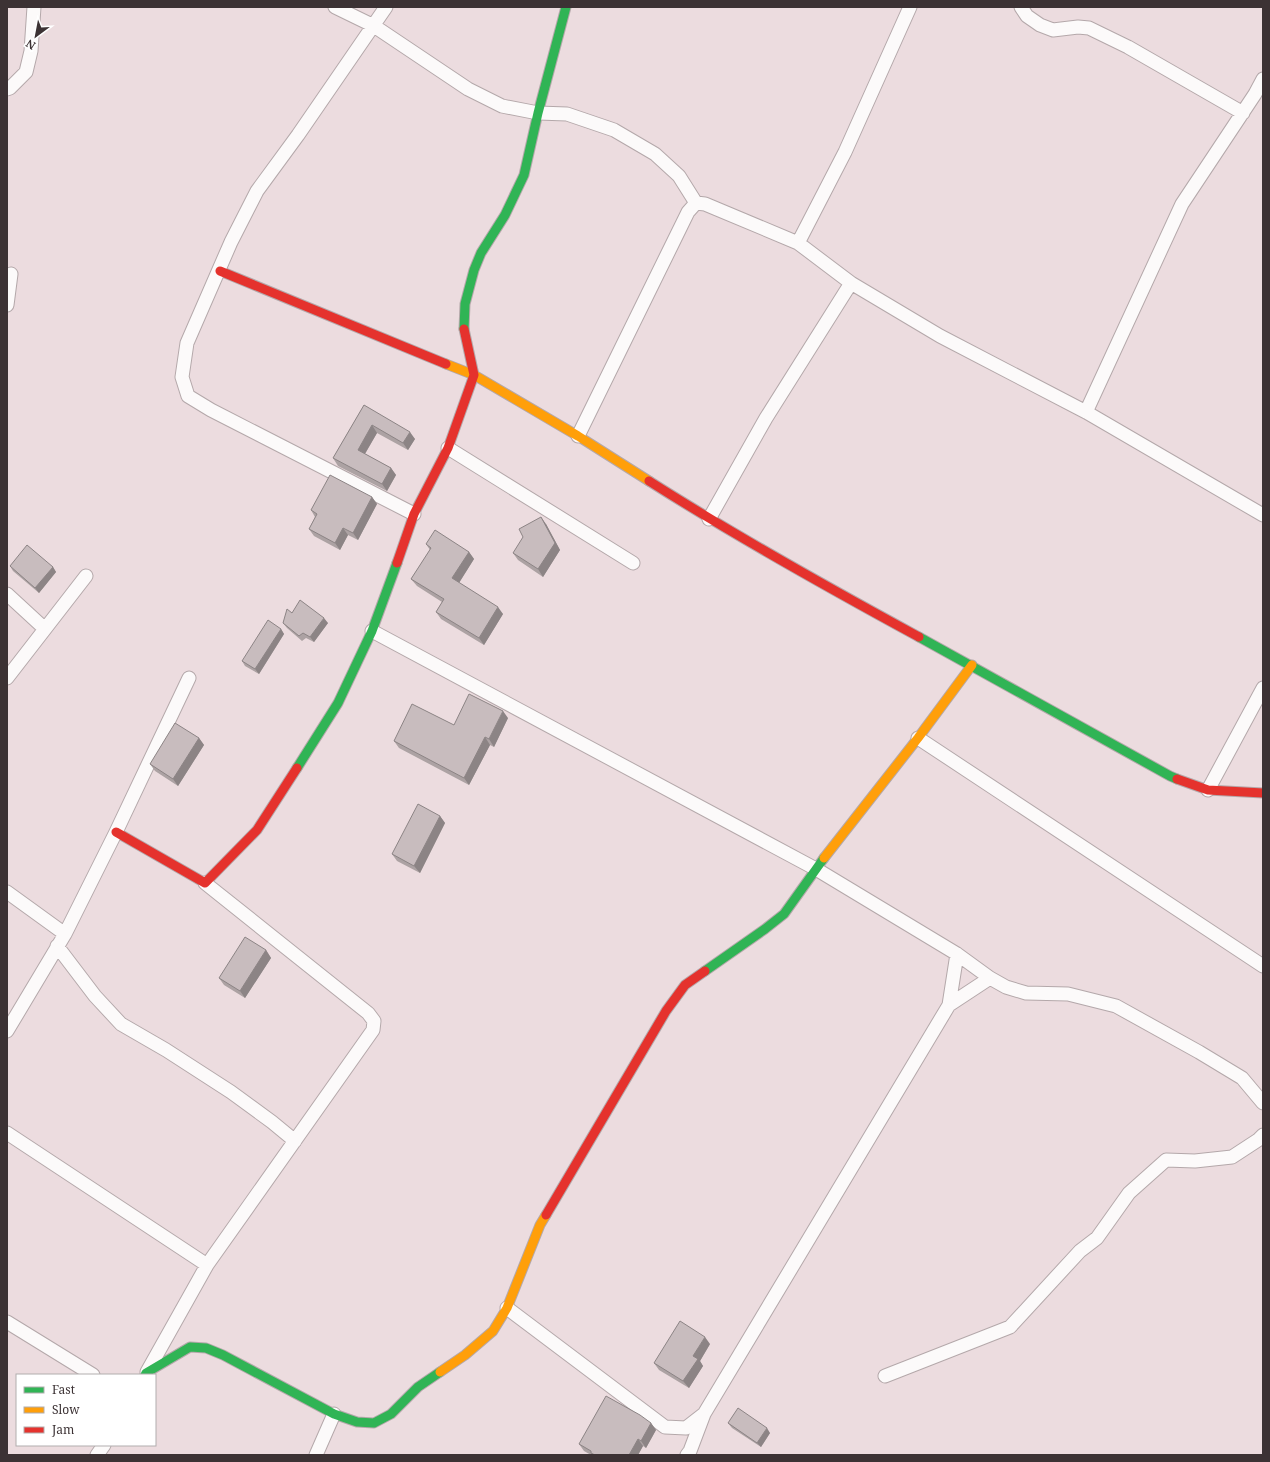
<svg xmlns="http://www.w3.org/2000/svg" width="1270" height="1462" font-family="'Noto Serif',serif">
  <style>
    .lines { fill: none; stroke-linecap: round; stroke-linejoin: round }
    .street-casing { stroke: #b4a8aa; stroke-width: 15 }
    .fast-casing { stroke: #b4a8aa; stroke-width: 11 }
    .slow-casing { stroke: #b4a8aa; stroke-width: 11 }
    .jam-casing { stroke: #b4a8aa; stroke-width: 11 }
    .street { stroke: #fcfafa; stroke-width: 13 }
    .fast { stroke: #30b455; stroke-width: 9 }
    .slow { stroke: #ff9f0a; stroke-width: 9 }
    .jam { stroke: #e5322d; stroke-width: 9 }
    .wall { fill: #aca2a3 }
    .shaded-wall { fill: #8c8485 }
    .building { fill: #c8bcbe; stroke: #8c8485 }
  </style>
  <rect width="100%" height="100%" fill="#ecdcdf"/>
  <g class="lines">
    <defs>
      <path id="street" d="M335,7L374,26L468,89L502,106L538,113L567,114L614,130L655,154L679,176L696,203L705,204L798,243L851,283L766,418L709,519
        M386,7L298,135L257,191L231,242L187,343L182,377L188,396L211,410L414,514
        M1021,7L1027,16L1040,25L1053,30L1078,27L1089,28L1128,47L1243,113
        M7,89L10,88L26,72L31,51L34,7
        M798,243L845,152L910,7
        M851,283L940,336L1086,412L1263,515
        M7,305L11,274
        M1086,412L1182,204L1255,94L1263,79
        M578,436L688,212L696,203
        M448,448L633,563
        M7,594L45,629
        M372,631L816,869L957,954L990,978L1006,987L1026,993L1068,994L1116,1006L1199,1052L1242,1078L1263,1103
        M7,678L86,576
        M918,738L1263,966
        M1208,790L1263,688
        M7,892L65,934
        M57,946L95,996L121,1024L166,1050L231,1092L272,1122L295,1141
        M949,1005L990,978
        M7,1031L65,934L116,832L189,678
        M7,1133L207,1265
        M507,1308L665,1427L686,1428L704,1414L949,1005L957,954
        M7,1322L93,1375
        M147,1372L207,1265L373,1030L374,1021L368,1013L205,883
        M885,1376L1010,1327L1080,1251L1097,1238L1129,1193L1166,1160L1195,1161L1232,1157L1258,1140L1263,1135
        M97,1455L104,1445
        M316,1455L334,1414
        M687,1455L690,1451L704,1414"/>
      <path id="fast" d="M464,329L465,304L474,270L481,253L505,215L524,175L538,113L566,7
        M919,637L1170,776L1177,779
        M297,768L338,703L372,631L397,563
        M705,971L765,929L784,914L824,858
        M145,1375L146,1373L190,1347L206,1348L223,1355L334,1414L357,1422L374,1423L391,1414L418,1387L440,1372"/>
      <path id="slow" d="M446,364L474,375L578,436L649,481
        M824,858L918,738L972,665
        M440,1372L465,1355L493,1331L507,1308L540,1225L546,1215"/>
      <path id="jam" d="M220,271L446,364
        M649,481C737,537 827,587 919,637
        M397,563L414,514L448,448L474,375L464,329
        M1177,779L1208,790L1263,793
        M116,832L205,883L257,830L297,768
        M546,1215L666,1011L685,985L705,971"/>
    </defs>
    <use href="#street" class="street-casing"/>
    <use href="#fast" class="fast-casing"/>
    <use href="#slow" class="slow-casing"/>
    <use href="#jam" class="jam-casing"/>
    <use href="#street" class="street"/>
    <use href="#fast" class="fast"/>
    <use href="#slow" class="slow"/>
    <use href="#jam" class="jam"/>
  </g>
  <path class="wall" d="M364,405L415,439L408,450L377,433L365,454L391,468L396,475L387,491L338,466L333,458Z
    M372,497L377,504L358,540L348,535L340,550L314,536L309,529L315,517L311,510Z
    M546,524L560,550L543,577L518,560L513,553Z
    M426,544L469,552L474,559L459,583L503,614L484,645L441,619L436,612L442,602L417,586L411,579L430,550Z
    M10,566L53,567L56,572L39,593L13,571Z
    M292,613L328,623L314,642L306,638L302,641L287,628L283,623Z
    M281,629L284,634L259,674L245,666L242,661Z
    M508,718L494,747L490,745L469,785L399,748L394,741L454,725Z
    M199,738L204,745L178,786L155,771L150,764Z
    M440,816L445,823L420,873L397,861L392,854Z
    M266,950L271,958L245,998L224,985L219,978Z
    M710,1344L700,1361L703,1366L689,1388L659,1370L654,1363Z
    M651,1423L656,1430L646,1448L643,1446L638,1455H591L584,1451L579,1444Z
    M728,1423L770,1433L761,1447L732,1428Z"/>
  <path class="shaded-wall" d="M372,425L377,433L363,457L358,450Z
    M410,432L415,439L408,450L403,443Z
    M391,468L396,475L387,491L382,484Z
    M372,497L377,504L358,540L353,533Z
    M541,517L546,524L560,550L543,577L538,569Z
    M343,528L348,535L340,550L335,543Z
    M469,552L474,559L457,586L452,578Z
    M53,567L56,572L39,593L35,588Z
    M498,607L503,614L484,645L479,638Z
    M324,618L328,623L314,642L310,637Z
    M281,629L284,634L259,674L255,669Z
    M503,711L508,718L494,747L489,739Z
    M485,737L490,745L469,785L464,778Z
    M199,738L204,745L178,786L173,779Z
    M440,816L445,823L420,873L414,866Z
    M266,950L271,958L245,998L240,991Z
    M705,1337L710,1344L700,1361L703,1366L689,1388L683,1381L693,1356Z
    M651,1423L656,1430L646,1448L641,1441Z
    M767,1428L770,1433L761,1447L757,1443Z
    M638,1439L643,1446L638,1455H629Z"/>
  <path class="building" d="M364,405L410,432L403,443L372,425L358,450L391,468L382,484L333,458Z
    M330,475L372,497L353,533L343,528L335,543L309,529L317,514L311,510Z
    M541,517L555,543L538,569L513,553L523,537L519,529Z
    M435,530L469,552L452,578L498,607L479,638L436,612L444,599L411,579L431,548L426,544Z
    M27,545L53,567L35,588L10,566Z
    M300,600L324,618L310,637L303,633L299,636L283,623L287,609L292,613Z
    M268,620L281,629L255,669L242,661Z
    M469,694L503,711L489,739L485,737L464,778L394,741L412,704L454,725Z
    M175,723L199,738L173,779L150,764Z
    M418,804L440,816L414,866L392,854Z
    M245,937L266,950L240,991L219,978Z
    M680,1321L705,1337L693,1356L698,1359L683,1381L654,1363Z
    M606,1396L640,1415L651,1423L641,1441L638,1439L629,1455H595L591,1453V1451L579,1444Z
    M738,1408L767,1428L757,1443L728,1423Z"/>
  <rect width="1270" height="1462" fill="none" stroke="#3c3234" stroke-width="16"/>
  <rect x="16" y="1374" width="140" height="72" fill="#ffffff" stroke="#b1adae"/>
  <rect x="24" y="1387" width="20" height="6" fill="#30b455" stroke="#b1adae"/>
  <text x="52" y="1394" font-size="12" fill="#3c3234">Fast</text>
  <rect x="24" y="1407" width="20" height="6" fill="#ff9f0a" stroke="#b1adae"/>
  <text x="52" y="1414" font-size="12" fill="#3c3234">Slow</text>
  <rect x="24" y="1427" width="20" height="6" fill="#e5322d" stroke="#b1adae"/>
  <text x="52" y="1434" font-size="12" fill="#3c3234">Jam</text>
  <g transform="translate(36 36) rotate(212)" stroke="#ffffff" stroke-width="3" paint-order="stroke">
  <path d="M0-3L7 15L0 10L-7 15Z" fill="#3c3234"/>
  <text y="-6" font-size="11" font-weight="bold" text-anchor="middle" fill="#3c3234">N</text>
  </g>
</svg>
